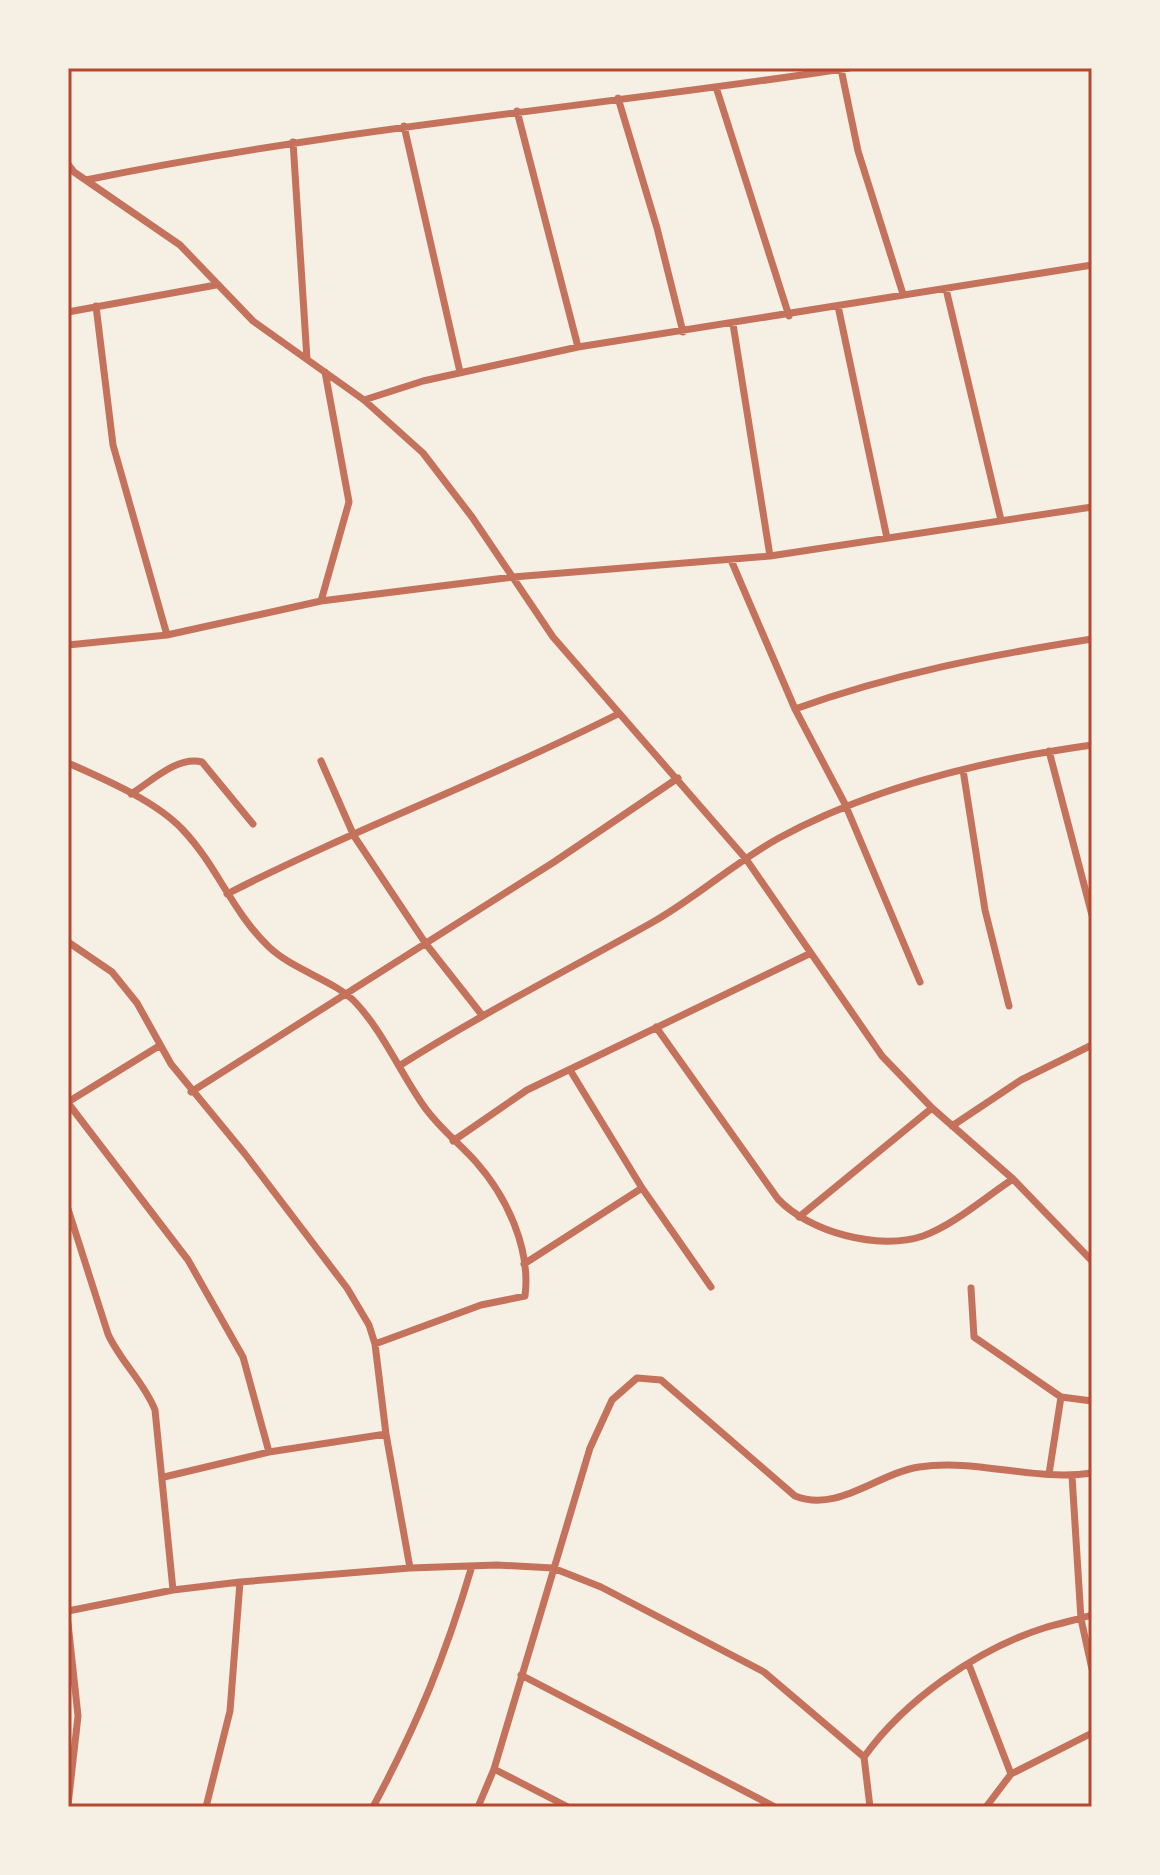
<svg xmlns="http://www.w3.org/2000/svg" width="1160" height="1875" font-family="Jost,sans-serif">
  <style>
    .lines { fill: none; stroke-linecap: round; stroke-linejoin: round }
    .minor { stroke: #c5725c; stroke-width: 7 }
    .neatline { fill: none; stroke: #b5482f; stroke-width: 3 }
  </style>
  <rect width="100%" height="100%" fill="#f6efe4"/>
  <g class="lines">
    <path class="minor" d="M841,69L858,151L903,294
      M716,87L789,316
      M618,98L657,228L683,332
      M517,111L578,347
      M404,126L460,372
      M293,142L307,359
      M68,164L74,172L180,245L253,321L364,400L423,453L472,517L553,637L746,859L882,1056L932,1108L1013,1179L1092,1261
      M86,180C338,128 595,107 849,68
      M946,289L1001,520
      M96,306L113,445L167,635
      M838,306L887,538
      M68,312L216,285
      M733,324L770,556
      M364,400L423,381L578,347L1092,265
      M731,560L795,709L845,804L920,982
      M321,601L349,502L325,372
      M68,645L167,635L321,601L513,577L770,556L1092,507
      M795,709C892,674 990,655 1092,639
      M1049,751L1092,915
      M321,761L354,836L426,944L482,1015
      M68,763C104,779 156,801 183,830C217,866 233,913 269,947C293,970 336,981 356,1003C383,1032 400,1072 423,1105C438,1127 459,1143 476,1162C507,1197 531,1249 525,1296L481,1305L375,1344
      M963,770L985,910L1009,1006
      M131,794C152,781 177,756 202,762L253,824
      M227,894C354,829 490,779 618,714
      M68,942L112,972L137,1003L171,1064L245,1154L347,1288L369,1325L375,1344L386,1434L410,1568
      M656,1027L778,1199C809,1232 879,1251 923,1236C955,1224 984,1198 1013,1179
      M399,1066C481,1014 568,970 653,922C697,897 735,862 779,838C874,786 985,760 1092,745
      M191,1092L554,862L678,778
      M68,1102L159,1046
      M68,1103L188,1260L243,1357L269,1452
      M952,1126L1021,1080L1092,1045
      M453,1141L527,1090L809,954
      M642,1188L711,1287
      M68,1209L108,1334C120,1361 144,1382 155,1410L173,1590
      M799,1217L932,1108
      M524,1264L642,1188L570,1070
      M971,1288L974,1337L1061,1397L1049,1474
      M1061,1397L1092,1401
      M1072,1476L1081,1619L1092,1669
      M164,1477L269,1452L386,1434
      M68,1611L173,1590L240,1582L410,1568L497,1565L553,1568L601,1587L764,1672L864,1757L870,1807
      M68,1623L78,1716L68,1805
      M969,1665L1011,1774
      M521,1675L775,1807
      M864,1757C904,1701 977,1649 1044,1628C1060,1623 1076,1620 1092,1615
      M494,1769L568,1807
      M206,1807L230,1711L240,1582
      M373,1807C418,1723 445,1657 472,1566
      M478,1807L494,1769L590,1448L612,1400L637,1378L661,1380L795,1496C838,1513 876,1474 919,1467C976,1458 1035,1482 1092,1473
      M986,1807L1011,1774L1092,1733"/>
  </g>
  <rect width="1160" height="1875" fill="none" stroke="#f6efe4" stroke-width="140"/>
  <rect x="70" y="70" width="1020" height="1735" class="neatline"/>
</svg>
